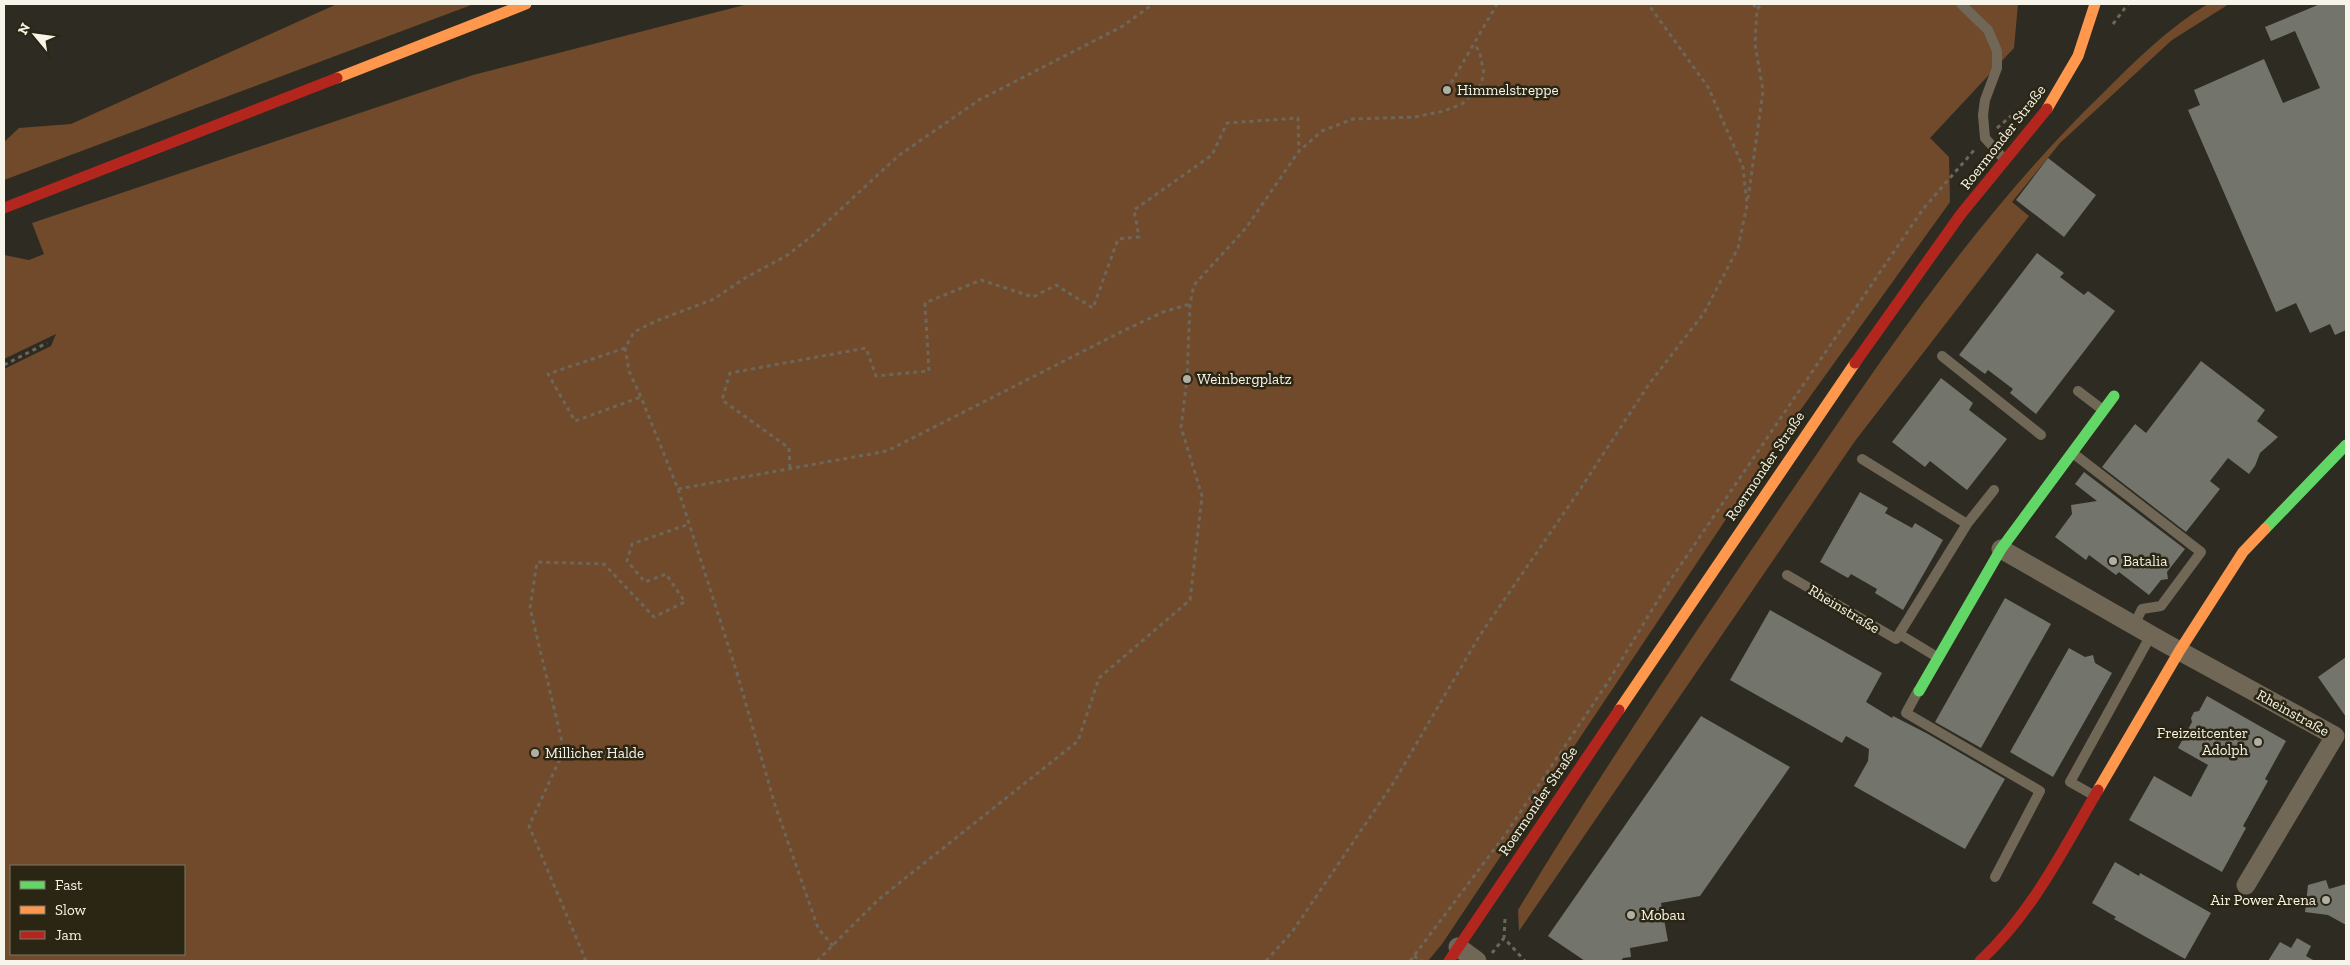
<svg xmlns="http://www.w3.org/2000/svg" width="2350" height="965" font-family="'Zilla Slab',serif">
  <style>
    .green { fill: #71492b; fill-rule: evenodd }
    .building { fill: #73746b }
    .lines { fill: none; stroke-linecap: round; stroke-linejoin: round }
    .path { stroke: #6d675a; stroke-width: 3; stroke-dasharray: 4 4; stroke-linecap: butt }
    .lane { stroke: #716756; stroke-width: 10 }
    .street { stroke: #716756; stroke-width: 19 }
    .fast { stroke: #63d668; stroke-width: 11 }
    .slow { stroke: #ff974d; stroke-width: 11 }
    .jam { stroke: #b3261e; stroke-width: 11 }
    .poi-dot { fill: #b1afa3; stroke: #2a2613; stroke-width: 2 }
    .labels { text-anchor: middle; stroke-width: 5; stroke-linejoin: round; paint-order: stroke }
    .poi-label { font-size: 15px; fill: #f7f5e9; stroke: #2a2613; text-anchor: start }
    .street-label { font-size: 15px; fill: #f7f5e9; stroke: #2a2613 }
  </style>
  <rect width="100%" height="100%" fill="#2e2c22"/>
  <path class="green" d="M337,4H474L4,180V142L19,128L71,124Z
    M748,4H2018L2014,48L1930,138L1949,157L1950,202L1781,437L1442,944L1428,961H4V369L51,346L56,334L4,359V255L29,260L44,254L32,223L473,75ZM11,866H184V954H11Z
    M2208,4H2229L2172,40L2060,143L2012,202L2029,216L1855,441L1519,931L1518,910C1609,759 1708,613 1808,467C1897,336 1988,204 2103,93C2136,60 2168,28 2208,4Z"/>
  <path class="building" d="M2320,4H2346V330L2335,335L2330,324L2310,333L2296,303L2276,312L2188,110L2200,105L2194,90L2264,59L2283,103L2320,88L2295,31L2271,41L2265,27Z
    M2048,158L2096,195L2064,237L2016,200Z
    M2037,253L2064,273L2060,277L2084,295L2088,291L2115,311L2036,414L2010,393L2013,389L1988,370L1985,374L1959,355Z
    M2201,361L2265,410L2257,421L2278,437L2260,453L2255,466L2249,474L2228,458L2210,481L2220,489L2186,532L2102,467L2135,424L2146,433Z
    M1941,378L1973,403L1969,410L2007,439L1967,490L1930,461L1925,467L1892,442Z
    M2084,472L2185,549L2167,572L2168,579L2161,580L2149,595L2119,572L2116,575L2089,555L2086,560L2055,537L2072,514L2071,505L2097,501L2075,484Z
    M1860,492L1888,508L1885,513L1912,528L1915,523L1943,540L1903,610L1875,593L1877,589L1851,574L1848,578L1820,562Z
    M2005,598L2051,624L1981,748L1935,722Z
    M1770,610L1882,673L1866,702L1892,718L1893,716L1928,734L2005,779L1965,849L1854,786L1868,761L1869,749L1846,736L1842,743L1730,680Z
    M2069,648L2085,657L2093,655L2095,663L2112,673L2053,777L2010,752Z
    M2346,657V717L2318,677Z
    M2207,696L2286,741L2265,779L2268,781L2243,826L2246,828L2222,872L2129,820L2154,776L2191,797L2208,765L2178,748L2192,722L2191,718L2194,712L2199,711Z
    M1701,716L1790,767L1700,896L1661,903L1668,941L1630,948L1631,957L1623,958L1621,961H1585L1548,936Z
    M2115,862L2139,876L2140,873L2211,913L2185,959L2114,919L2116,917L2092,903Z
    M2326,880L2329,889L2346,884V925L2328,915L2305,912L2308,885Z
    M2297,938L2311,946L2306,956L2315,961H2268L2280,942L2291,948Z"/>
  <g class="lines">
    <path class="path" d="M1753,4L1757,9
      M2113,24L2128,4
      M1447,90L1497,4
      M1997,128L2011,116
      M1748,199L1763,91L1755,44L1757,9L1762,4
      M625,348L548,374L575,421L641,397
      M4,365L47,343
      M790,468L789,448L722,400L730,373L866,348L876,376L929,371L925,303L981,280L1033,297L1056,285L1093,308L1118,239L1139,237L1134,210L1212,155L1227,123L1298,118L1299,151
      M678,489L887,451L1121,332L1163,312L1190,304
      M1505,919L1504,938L1525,961
      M833,946L818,928L775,805L737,673L678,489L641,397L629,371L625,348L634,332L656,321L714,299L745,278L786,256L812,236L898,156L979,100L1123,26L1153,4
      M1492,953L1504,938
      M1414,956L1422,961
      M586,961L529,826L564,750L530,608L537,562L604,564L654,617L685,602L666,574L645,582L627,561L632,544L689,524
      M817,961L879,899L1078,741L1099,678L1190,600L1202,496L1181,427L1187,379L1190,304L1194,285L1246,228L1299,151L1322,131L1353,119L1415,117L1444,111L1462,104L1480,86L1484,74L1480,53L1474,43
      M1266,961L1292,932L1394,782L1480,635L1579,491L1649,384L1704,313L1738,248L1747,205L1743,167L1708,87L1648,4
      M1410,961L1505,835L1608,682L1669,582L1923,209L1976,148"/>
    <path class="lane" d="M1961,4L1988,30L1997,51V68L1985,100L1983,115L1985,138L2004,159
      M1942,356L2041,435
      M2078,391L2103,410
      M2074,454L2201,552L2161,606L2142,609L2134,625
      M1862,459L1967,524
      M1787,575L1896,639L1967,524L1994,490
      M1899,634L1937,657
      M1918,691L1906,713L2040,791L1995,877
      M2095,796L2070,782L2151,635"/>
    <path class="street" d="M2001,549L2165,643L2335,736L2246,885
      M1458,947L1477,961"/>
    <path class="fast" d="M2265,529L2346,445
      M1919,691L2001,549L2114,396"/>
    <path class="slow" d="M337,78L526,4
      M2047,109L2078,56L2095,4
      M1619,710L1855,363
      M2098,790L2180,650L2243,552L2265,529"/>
    <path class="jam" d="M4,208L337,78
      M1855,363L1961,214L2047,109
      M1449,961L1619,710
      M1980,961C2032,913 2063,850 2098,790"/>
  </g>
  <g class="poi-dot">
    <circle cx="1447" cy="90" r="5"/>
    <circle cx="1187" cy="379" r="5"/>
    <circle cx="2113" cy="561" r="5"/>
    <circle cx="2258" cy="742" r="5"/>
    <circle cx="535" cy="753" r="5"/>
    <circle cx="2326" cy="900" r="5"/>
    <circle cx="1631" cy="915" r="5"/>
  </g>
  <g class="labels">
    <g class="poi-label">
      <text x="1457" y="95">Himmelstreppe</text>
      <text x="1197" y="384">Weinbergplatz</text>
      <text x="2123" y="566">Batalia</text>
      <text x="2248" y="738" text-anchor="end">Freizeitcenter<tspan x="2248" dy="17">Adolph</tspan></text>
      <text x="545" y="758">Millicher Halde</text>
      <text x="2316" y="905" text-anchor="end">Air Power Arena</text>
      <text x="1641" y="920">Mobau</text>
    </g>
    <g class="street-label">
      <text transform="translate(2003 137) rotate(-52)" y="5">Roermonder Straße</text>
      <text transform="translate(1765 466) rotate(-56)" y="5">Roermonder Straße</text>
      <text transform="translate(1844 609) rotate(31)" y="5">Rheinstraße</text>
      <text transform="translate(2293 713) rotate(29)" y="5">Rheinstraße</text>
      <text transform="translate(1538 801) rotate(-56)" y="5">Roermonder Straße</text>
    </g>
  </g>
  <rect width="2350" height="965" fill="none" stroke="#f7f5e9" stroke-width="10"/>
  <rect x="10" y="865" width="175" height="90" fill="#2a2613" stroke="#7c7969"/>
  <rect x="20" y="881" width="25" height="8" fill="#63d668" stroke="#7c7969"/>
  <text x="55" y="890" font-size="15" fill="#f7f5e9">Fast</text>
  <rect x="20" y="906" width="25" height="8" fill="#ff974d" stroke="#7c7969"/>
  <text x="55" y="915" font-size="15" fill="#f7f5e9">Slow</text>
  <rect x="20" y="931" width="25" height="8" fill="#b3261e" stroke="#7c7969"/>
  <text x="55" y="940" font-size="15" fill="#f7f5e9">Jam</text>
  <g transform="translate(35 35) rotate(299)" stroke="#2a2613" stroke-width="4" paint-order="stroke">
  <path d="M0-4L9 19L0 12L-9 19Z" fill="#f7f5e9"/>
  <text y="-8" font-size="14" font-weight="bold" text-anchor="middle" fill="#f7f5e9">N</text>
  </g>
</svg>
